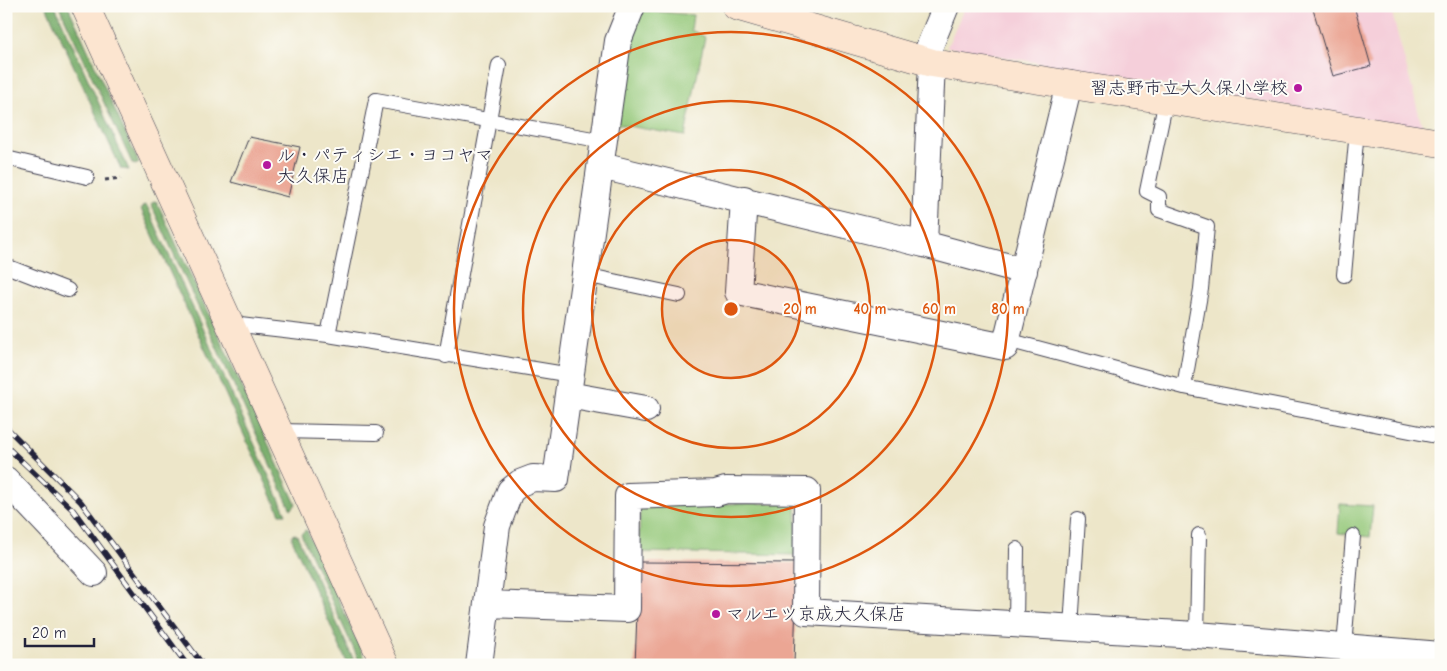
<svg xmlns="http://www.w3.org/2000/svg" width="1447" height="671" font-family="'Comic Neue','Klee One',sans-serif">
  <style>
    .built { fill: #f5cfda }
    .green { fill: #94c879; stroke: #5b755a }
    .forest { fill: #77ac69; stroke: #4c6752 }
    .building { fill: #eba694 }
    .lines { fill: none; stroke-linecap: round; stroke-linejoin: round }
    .lane-casing { stroke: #403f50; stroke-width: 16 }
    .street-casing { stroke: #403f50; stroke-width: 28 }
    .secondary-casing { stroke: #403f50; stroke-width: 29 }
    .path { stroke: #403f50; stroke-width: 3; stroke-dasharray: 4 4; stroke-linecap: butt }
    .lane { stroke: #fff; stroke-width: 14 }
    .street { stroke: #fff; stroke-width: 26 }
    .secondary { stroke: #fce5d0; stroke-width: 28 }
    .rail-casing { stroke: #22223b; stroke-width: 5.5 }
    .rail { stroke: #fdfcf7; stroke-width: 4; stroke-dasharray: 11; stroke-linecap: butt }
    .ring { fill: none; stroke: #de560e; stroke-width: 2.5 }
    .poi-dot { fill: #b5179e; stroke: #fdfcf7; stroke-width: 2 }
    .labels { text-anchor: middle; stroke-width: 4; stroke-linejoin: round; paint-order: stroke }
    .poi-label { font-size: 18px; fill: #22223b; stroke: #fdfcf7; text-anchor: start }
    .centre { fill: #de560e; stroke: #fdfcf7; stroke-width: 2.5 }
    .ring-label { font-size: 15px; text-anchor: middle; font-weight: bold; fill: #de560e; stroke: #fdfcf7; stroke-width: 4; stroke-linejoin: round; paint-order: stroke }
  </style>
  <rect width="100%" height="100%" fill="#fdfcf7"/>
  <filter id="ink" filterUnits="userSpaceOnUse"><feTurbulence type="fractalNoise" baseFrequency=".02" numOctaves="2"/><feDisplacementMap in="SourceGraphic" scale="10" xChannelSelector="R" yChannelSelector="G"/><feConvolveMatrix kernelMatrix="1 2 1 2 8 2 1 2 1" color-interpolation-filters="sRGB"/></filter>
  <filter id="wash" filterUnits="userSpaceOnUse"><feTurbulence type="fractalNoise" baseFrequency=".0096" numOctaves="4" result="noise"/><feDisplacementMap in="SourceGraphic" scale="20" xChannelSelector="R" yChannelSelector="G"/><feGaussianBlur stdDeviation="1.12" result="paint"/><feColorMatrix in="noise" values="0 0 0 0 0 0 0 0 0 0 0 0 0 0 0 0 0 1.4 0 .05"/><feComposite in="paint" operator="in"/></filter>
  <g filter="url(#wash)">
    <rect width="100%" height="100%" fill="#ede6c9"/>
    <path class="built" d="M965,6H1390L1423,129L947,47Z"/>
    <path class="green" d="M637,10L693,15L691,30L705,37L685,136L617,124Z
      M796,503L797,555L639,552L640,505Z
      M1340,504L1373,506L1370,537L1338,533Z"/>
    <path class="forest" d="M46,6H55L129,170L121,169Z
      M59,6H68L139,163L135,165L132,163Z
      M155,201L157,202L296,504L292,509L290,508L151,204Z
      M144,205L147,206L286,514H280L141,209Z
      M305,530L307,531L368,665H361L301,534Z
      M295,534L297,535L356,665H348L292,539V535Z"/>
    <g id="blocks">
      <path class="building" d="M1312,6H1354L1371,66L1333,76Z
        M249,137L300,147L288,197L231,182Z
        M639,562L797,563L794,665H635Z"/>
    </g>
  </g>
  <g filter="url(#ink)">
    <use href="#blocks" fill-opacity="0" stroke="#403f50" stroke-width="1"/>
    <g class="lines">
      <defs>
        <path id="lane" d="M1166,100L1147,191L1159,197V210L1207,227L1201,289L1184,387
          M6,158L87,177
          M6,266L68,290
          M585,275L679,295
          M1344,275L1357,130
          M232,324L328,335L571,375
          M328,335L376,100L604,141
          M1007,340L1184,387L1441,437
          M446,356L499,65
          M280,431L376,433
          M1016,624L1017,549
          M1071,627L1078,519
          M1197,635L1199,535
          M1344,647L1353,536"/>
        <path id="street" d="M924,60L946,6
          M601,166L924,244L1024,271
          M744,199L738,292L1005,347L1069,84
          M924,244L932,63
          M568,395L646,409
          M6,480L94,573
          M487,604L627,609L628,496L716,493L726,490L807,491L806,612L1197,635L1441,655
          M479,665L497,526L510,491L520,483L533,478L556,479L618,41L632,6"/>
        <path id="secondary" d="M85,6L385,665
          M736,6L932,63L1441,143"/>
      </defs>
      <use href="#lane" class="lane-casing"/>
      <use href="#street" class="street-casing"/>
      <use href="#secondary" class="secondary-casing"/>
      <path class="path" d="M105,180L121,178"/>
      <use href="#lane" class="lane"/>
      <use href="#street" class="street"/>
      <use href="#secondary" class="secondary"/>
      <defs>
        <path id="rail" d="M6,427L81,502L203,665
          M6,446L73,510L187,665"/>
      </defs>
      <use href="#rail" class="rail-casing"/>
      <use href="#rail" class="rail"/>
    </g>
  </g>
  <circle cx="731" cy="309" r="69" fill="#de560e" fill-opacity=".12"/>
  <g class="ring">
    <circle cx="731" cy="309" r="69"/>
    <circle cx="731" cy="309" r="139"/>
    <circle cx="731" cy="309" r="208"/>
    <circle cx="731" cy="309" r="277"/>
  </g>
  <g class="poi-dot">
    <circle cx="1298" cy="88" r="5"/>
    <circle cx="267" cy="165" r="5"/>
    <circle cx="716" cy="614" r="5"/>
  </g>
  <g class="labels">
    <g class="poi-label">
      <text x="1288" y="94" text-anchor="end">習志野市立大久保小学校</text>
      <text x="277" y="161">ル・パティシエ・ヨコヤマ<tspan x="277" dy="21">大久保店</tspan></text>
      <text x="726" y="620">マルエツ京成大久保店</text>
    </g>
  </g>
  <circle cx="731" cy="309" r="8" class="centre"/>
  <g class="ring-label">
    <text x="800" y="314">20 m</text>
    <text x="870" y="314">40 m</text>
    <text x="939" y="314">60 m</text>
    <text x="1008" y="314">80 m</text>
  </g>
  <rect width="1447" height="671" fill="none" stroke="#fdfcf7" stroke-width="25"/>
  <path d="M25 638v8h69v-8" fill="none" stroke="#22223b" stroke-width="2.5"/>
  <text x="32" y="638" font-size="15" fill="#22223b" stroke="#fdfcf7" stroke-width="4" paint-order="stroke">20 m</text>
</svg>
